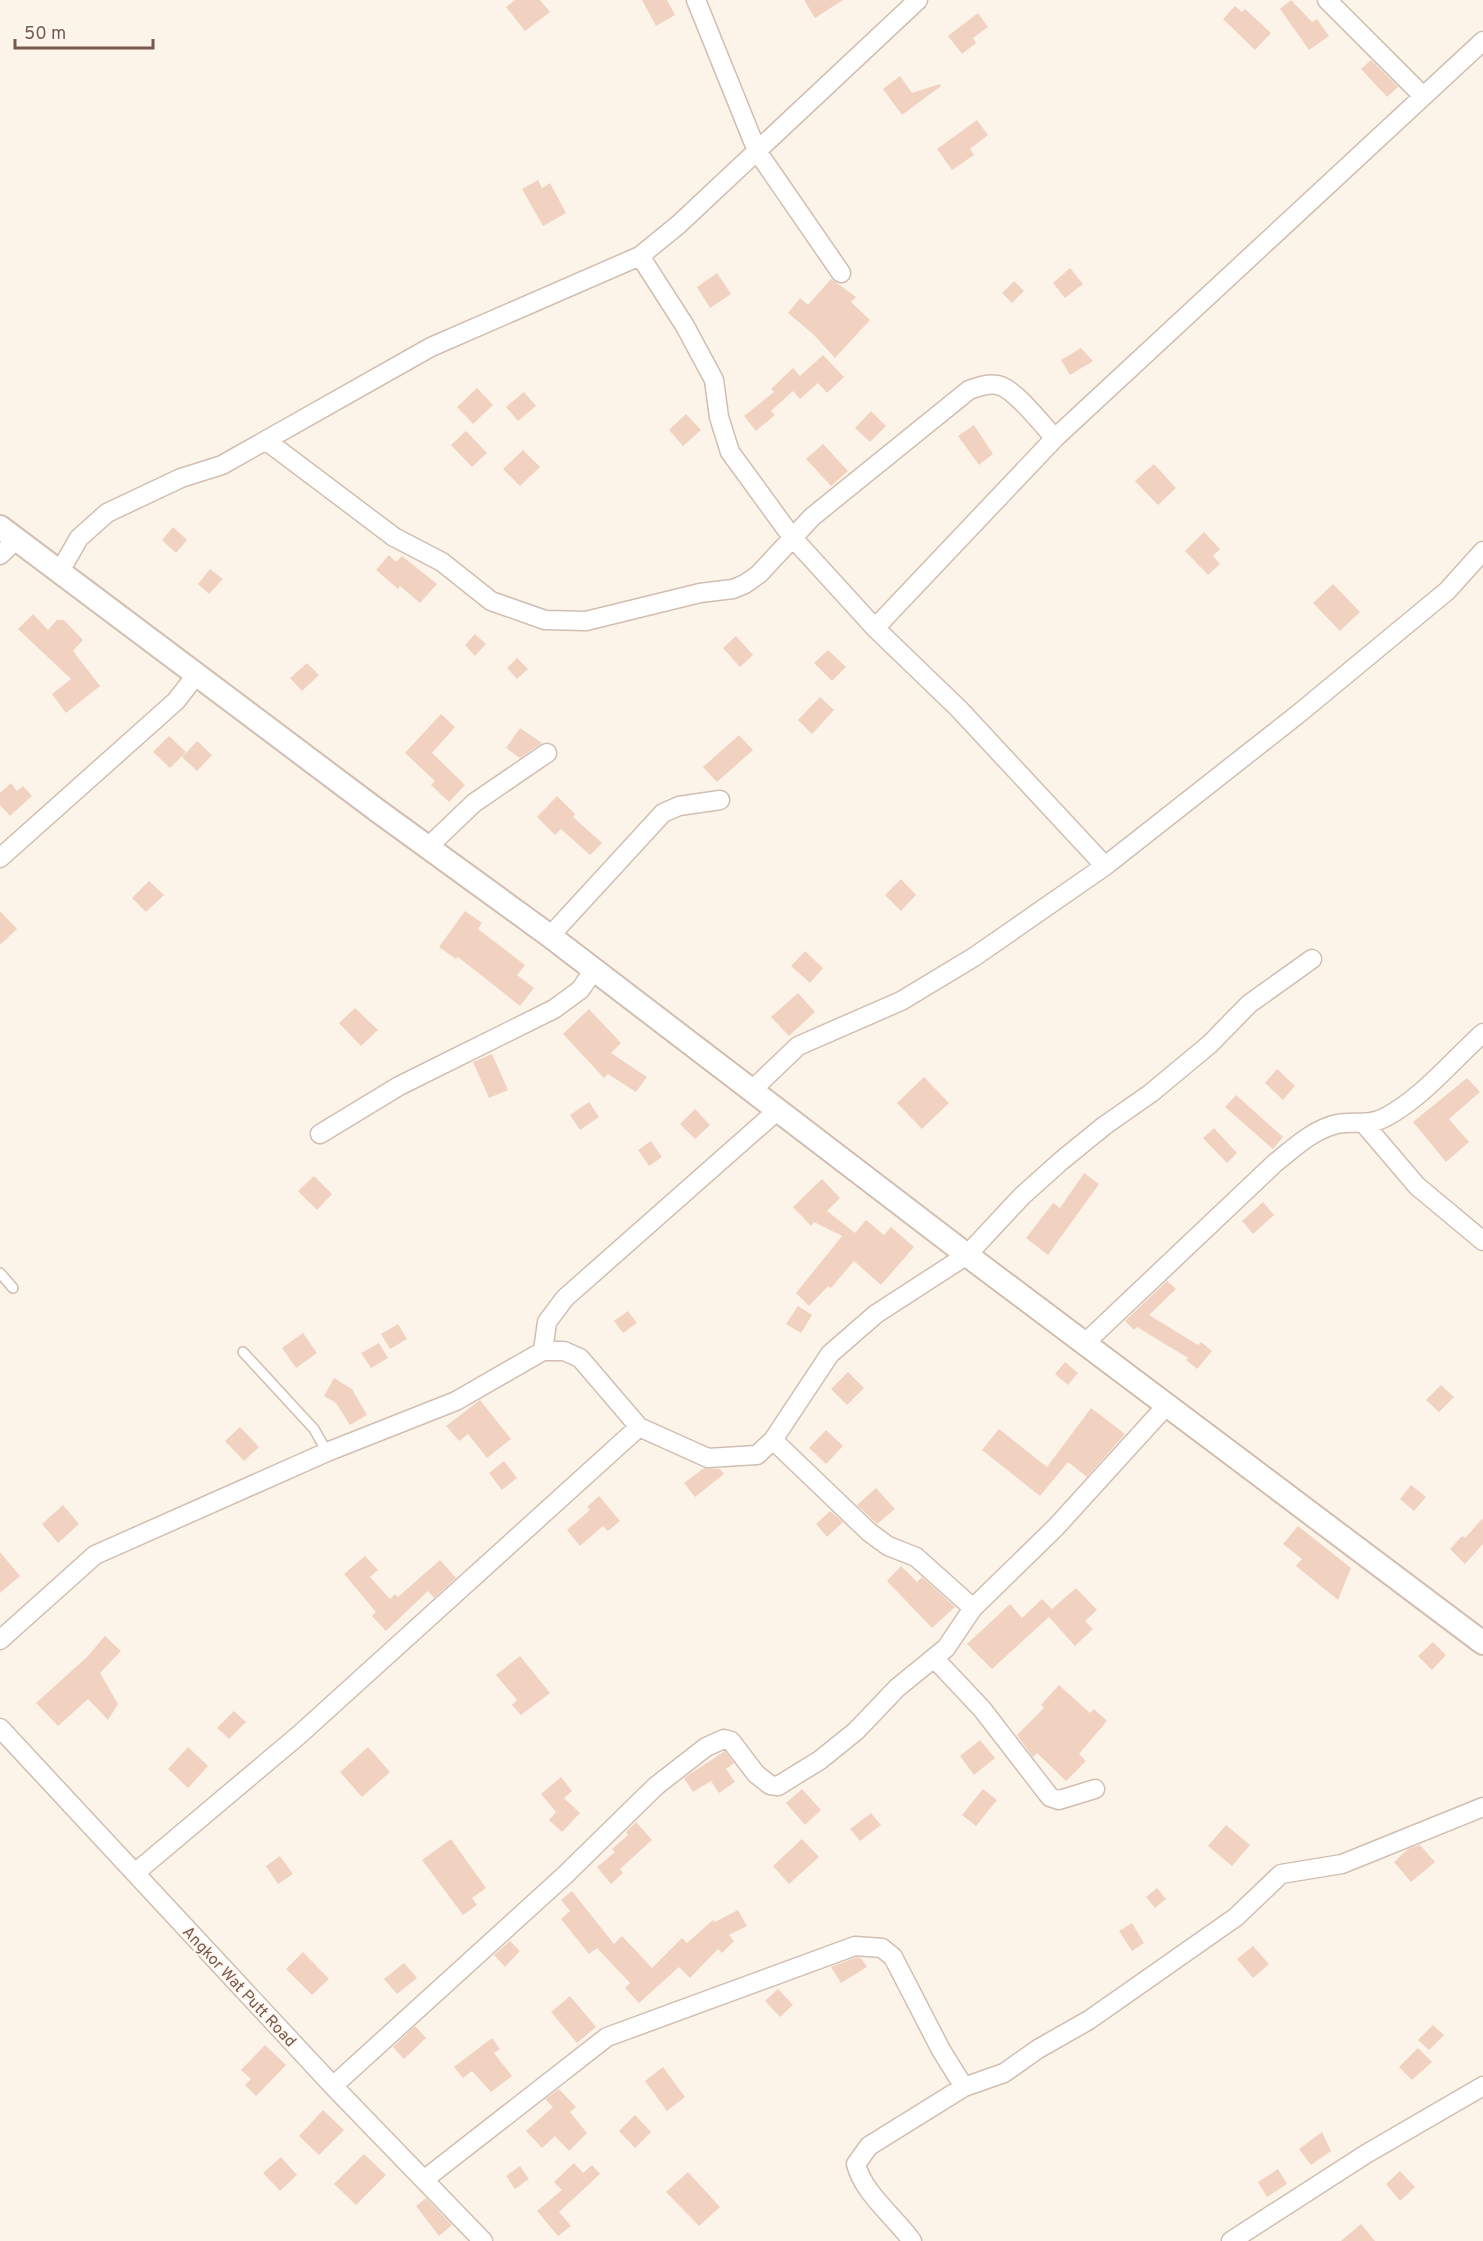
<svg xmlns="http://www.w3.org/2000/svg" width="1483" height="2241" font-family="Overpass,sans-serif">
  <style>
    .building { fill: #f1d2c1 }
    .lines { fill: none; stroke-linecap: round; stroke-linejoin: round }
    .service-casing { stroke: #d1beb1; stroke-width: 12 }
    .minor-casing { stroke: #d1beb1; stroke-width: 21 }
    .tertiary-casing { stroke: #d1beb1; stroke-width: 26 }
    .service { stroke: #fff; stroke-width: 9 }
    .minor { stroke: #fff; stroke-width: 18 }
    .tertiary { stroke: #fff; stroke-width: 22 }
    .labels { text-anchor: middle; stroke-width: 4.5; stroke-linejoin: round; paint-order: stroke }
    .street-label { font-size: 16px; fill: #775a4d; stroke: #fff8f0 }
  </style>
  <rect width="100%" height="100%" fill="#fcf4e9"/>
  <path class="building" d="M515,0H540L550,12L525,31L506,7Z
    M642,0H667L675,15L656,26Z
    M804,0H843L815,18Z
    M1291,0L1312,22L1317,19L1329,36L1309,50L1280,9Z
    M1235,6L1242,12L1245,9L1271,33L1255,50L1223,19Z
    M978,13L988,27L973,38L976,43L962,54L948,36Z
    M1371,60L1398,87L1387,97L1361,69Z
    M900,76L912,93L940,84L941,86L902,115L883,89Z
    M977,120L988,135L970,149L974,155L952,170L937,149Z
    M538,180L542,188L550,183L566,213L543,226L522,189Z
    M1070,268L1083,284L1065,298L1053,283Z
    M717,273L731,294L710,308L697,287Z
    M831,279L856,297L851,302L870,320L835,358L813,334L788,313L800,298L808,305Z
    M1014,281L1024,291L1012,303L1002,293Z
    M1081,348L1093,361L1070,375L1061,360Z
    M823,355L844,377L827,393L818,383L800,399L793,391L771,411L775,415L756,431L744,416L774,392L771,389L793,368L800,376Z
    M477,388L493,405L473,424L457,407Z
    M524,392L536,406L518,421L506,407Z
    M871,411L886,426L870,442L855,428Z
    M686,414L701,430L683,446L669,430Z
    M974,425L993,454L979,465L958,436Z
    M466,431L487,453L472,467L451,445Z
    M823,444L848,471L831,486L806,459Z
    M523,450L540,467L520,486L503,469Z
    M1154,464L1176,488L1158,505L1135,481Z
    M173,527L187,540L176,553L162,540Z
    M1204,532L1220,549L1213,556L1220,564L1208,575L1185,551Z
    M389,555L396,562L402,556L437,584L420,603L400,586L398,589L376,570Z
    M210,569L223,579L209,594L198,584Z
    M1333,584L1360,612L1340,631L1313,603Z
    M33,614L48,630L57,620H64L83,640L73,651L100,686L66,713L52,694L71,679L18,629Z
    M475,634L486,644L475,656L465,645Z
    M736,636L753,655L740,667L723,648Z
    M828,650L846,667L832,681L814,663Z
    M517,658L528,669L517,679L507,668Z
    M307,663L319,675L302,691L290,678Z
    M820,697L834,710L812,734L798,720Z
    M441,714L455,727L432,753L465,785L449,802L431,785L435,781L405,753Z
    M520,728L542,743L520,758L506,748Z
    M739,735L753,750L717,782L703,767Z
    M169,736L186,752L170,768L153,752Z
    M197,741L212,755L197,771L182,757Z
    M11,783L17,791L23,786L32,796L10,816L0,805V793Z
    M557,796L575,814L573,817L602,843L590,855L561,829L555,835L537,817Z
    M901,879L916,895L901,911L885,895Z
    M149,881L164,895L146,912L132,898Z
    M0,911L17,929L0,945Z
    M465,911L482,923L478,929L525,965L517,975L534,988L520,1006L458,957L456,959L439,947Z
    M805,951L823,968L810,983L791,966Z
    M798,993L815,1012L789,1036L771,1017Z
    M355,1008L378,1030L361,1046L339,1023Z
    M589,1009L621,1043L611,1053L647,1077L636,1092L608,1074L604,1078L563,1034Z
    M492,1054L508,1090L489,1098L473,1062Z
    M1277,1069L1295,1086L1283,1100L1265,1083Z
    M924,1077L949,1103L922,1129L897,1103Z
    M1467,1078L1480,1092L1449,1119L1469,1142L1446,1162L1413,1122Z
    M1236,1095L1283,1137L1273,1149L1225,1107Z
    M589,1102L599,1117L580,1130L570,1115Z
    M695,1109L710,1125L695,1139L680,1124Z
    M1214,1128L1237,1153L1227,1163L1203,1138Z
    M651,1141L662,1157L649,1166L638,1150Z
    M1084,1173L1099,1184L1048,1255L1026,1238L1053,1203L1060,1208Z
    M314,1176L332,1194L317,1210L298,1191Z
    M822,1179L840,1198L827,1211L855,1233L866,1220L884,1235L891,1227L914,1247L881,1285L854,1261L831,1288L828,1286L809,1306L796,1293L842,1236L814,1222L811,1226L793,1207Z
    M1263,1202L1274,1215L1253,1234L1242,1221Z
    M1167,1281L1176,1289L1149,1315L1198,1345L1201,1342L1212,1351L1197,1369L1186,1360L1188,1358L1137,1327L1134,1330L1125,1321Z
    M798,1306L812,1315L801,1333L786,1324Z
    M628,1311L637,1323L623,1333L614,1321Z
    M398,1324L407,1339L390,1349L381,1334Z
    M303,1333L317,1353L296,1368L282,1348Z
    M379,1343L388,1358L371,1368L361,1353Z
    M1065,1362L1078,1373L1068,1385L1055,1374Z
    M848,1372L864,1388L847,1405L831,1389Z
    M334,1378L352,1389L367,1415L350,1425L336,1403L324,1396Z
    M1441,1385L1454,1397L1439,1412L1426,1400Z
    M480,1400L511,1439L487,1458L468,1434L459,1441L446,1426Z
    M1091,1408L1125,1434L1087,1477L1068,1462L1040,1496L982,1450L999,1429L1047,1467Z
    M240,1427L259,1447L244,1461L225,1441Z
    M826,1430L843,1446L826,1464L809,1448Z
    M504,1461L517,1478L502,1490L489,1473Z
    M704,1468L720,1469L724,1474L695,1497L684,1483Z
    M1411,1485L1426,1497L1414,1511L1400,1499Z
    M876,1488L895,1509L877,1524L857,1505Z
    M599,1496L620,1521L608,1531L603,1526L580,1546L567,1530L590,1510L587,1507Z
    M63,1505L79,1524L58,1543L42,1524Z
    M830,1511L843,1522L827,1537L816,1524Z
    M1483,1518V1544L1465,1564L1450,1549L1462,1536L1465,1538Z
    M1298,1526L1351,1568L1338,1600L1296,1566L1302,1559L1283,1544Z
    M0,1552L20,1576L0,1593Z
    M365,1556L378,1570L370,1577L390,1599L395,1594L398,1597L440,1560L456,1578L434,1598L428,1591L386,1631L372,1616L376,1612L344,1574Z
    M901,1566L917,1582L922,1577L955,1607L932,1628L887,1581Z
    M1076,1588L1097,1610L1085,1621L1093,1629L1075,1646L1049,1617L992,1669L967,1644L1010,1604L1022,1618L1042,1599L1052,1609Z
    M105,1636L121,1651L100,1673L118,1704L108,1720L88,1699L58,1726L36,1703L87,1657Z
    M1433,1642L1446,1655L1432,1670L1418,1656Z
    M520,1656L550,1693L521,1715L512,1705L517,1700L496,1675Z
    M1059,1685L1090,1713L1094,1709L1107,1721L1079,1754L1086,1761L1066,1781L1037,1753L1033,1757L1017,1735L1044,1708L1041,1705Z
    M234,1711L246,1722L229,1739L217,1728Z
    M980,1740L995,1758L974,1775L960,1756Z
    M188,1747L208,1766L188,1788L168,1769Z
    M368,1747L390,1772L362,1797L340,1772Z
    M725,1751L734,1763L726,1769L735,1782L719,1793L711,1781L693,1792L684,1778Z
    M561,1777L572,1791L564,1798L580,1813L562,1832L549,1820L556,1812L541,1794Z
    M802,1789L821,1810L805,1825L786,1803Z
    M983,1789L997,1800L976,1826L962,1815Z
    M871,1813L881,1825L860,1841L850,1829Z
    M636,1822L652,1840L620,1869L623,1873L611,1884L597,1867L615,1852L612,1849L628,1835L626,1832Z
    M1226,1825L1250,1845L1232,1866L1208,1846Z
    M451,1839L486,1888L472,1898L477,1905L463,1915L422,1860Z
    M802,1839L819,1857L789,1884L773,1866Z
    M1420,1845L1435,1862L1411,1882L1394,1862L1408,1849Z
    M280,1856L293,1874L278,1884L266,1866Z
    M1157,1888L1166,1899L1155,1908L1146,1897Z
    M572,1891L614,1944L622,1936L652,1968L682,1938L687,1943L713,1920L715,1922L738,1910L747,1926L729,1935L734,1941L722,1953L718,1949L690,1978L679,1967L639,2003L625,1988L630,1983L597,1948L589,1954L561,1919L570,1911L561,1900Z
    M1132,1923L1144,1943L1132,1951L1119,1931Z
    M510,1941L520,1951L505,1967L494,1955Z
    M1253,1946L1269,1964L1253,1978L1237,1959Z
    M303,1952L329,1979L312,1995L286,1969Z
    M857,1957L861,1958L867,1967L841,1983L831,1967Z
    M404,1963L417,1978L397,1994L384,1979Z
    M778,1989L793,2005L780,2017L765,2001Z
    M570,1996L596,2027L577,2043L551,2012Z
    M1433,2025L1444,2035L1429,2050L1418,2040Z
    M415,2026L426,2038L404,2059L393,2047Z
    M492,2038L500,2049L494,2053L512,2076L491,2092L472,2071L463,2078L454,2067Z
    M265,2045L286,2065L256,2096L245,2085L251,2079L241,2070Z
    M1418,2048L1432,2062L1412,2080L1399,2067Z
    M663,2067L685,2097L667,2111L645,2081Z
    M559,2089L576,2107L570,2112L587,2133L569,2151L555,2136L542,2148L526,2131L553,2107L545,2099Z
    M323,2110L344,2130L319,2155L299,2136Z
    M635,2115L651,2132L635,2148L619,2131Z
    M1322,2132L1331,2151L1311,2165L1299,2149Z
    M364,2154L386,2175L356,2205L334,2184Z
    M281,2157L297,2175L280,2191L263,2173Z
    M574,2163L583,2173L592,2165L600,2174L559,2212L571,2226L558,2236L537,2211L562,2190L554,2182Z
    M520,2166L529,2179L515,2189L506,2176Z
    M1278,2169L1287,2184L1267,2197L1258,2182Z
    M1400,2171L1415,2187L1400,2201L1386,2184Z
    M688,2172L720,2207L699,2226L666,2192Z
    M426,2198L452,2225L439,2236L416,2206Z
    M1361,2224L1375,2241H1341Z"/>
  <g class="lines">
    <defs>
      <path id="service" d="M0,1273L13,1288
        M243,1352L314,1429L327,1452"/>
      <path id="minor" d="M696,0L757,151L841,273
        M1327,0L1423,96
        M640,256L685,326L714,380L719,417L730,452L792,537L875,628L959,709L1105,866
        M268,442L394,537L442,562L491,601L545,620L586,621L700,593L733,589L745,584L759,574L812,517L969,390C978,387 987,383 997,385C1014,387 1042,425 1055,438
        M0,555L16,540
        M60,571L79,538L107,513L181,478L222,465L431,347L640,256L678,225L918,0
        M875,628L1055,438L1483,41
        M428,847L474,803L547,753
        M0,858L176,701L197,674
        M550,936L663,813L679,806L720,800
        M752,1090L798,1046L901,1001L974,957L1105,866L1297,715L1447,591L1483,551
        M1365,1125L1417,1186L1483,1241
        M320,1134L399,1086L554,1009L580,990L594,970
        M1085,1343L1275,1163C1294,1148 1312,1130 1337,1124C1354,1120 1367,1127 1386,1117C1423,1097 1452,1061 1483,1033
        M543,1351L547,1322L565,1298L778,1110
        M773,1440L869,1532L888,1546L916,1557L973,1608
        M0,1640L95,1555L327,1452L456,1401L543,1351H564L580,1358L639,1427
        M934,1658L982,1709L1050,1797L1059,1800L1095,1789
        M0,1728L333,2086L483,2241
        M135,1873L299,1735L639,1427L708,1458L757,1455L773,1440L830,1354L876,1314L967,1255L1022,1196L1061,1161L1104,1126L1151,1093L1210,1044L1249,1004L1312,959
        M333,2086L564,1876L656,1786L706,1747L724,1739L731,1741L756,1774L770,1785L778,1786L820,1760L856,1731L897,1688L946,1648L973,1608L1056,1527L1167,1405
        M425,2179L607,2037L855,1946L882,1948L893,1957L941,2050L964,2087L1004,2073L1038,2049L1089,2020L1236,1917L1281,1874L1342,1864L1483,1807
        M912,2241C895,2217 863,2193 856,2164L869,2146L964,2087
        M1231,2241L1366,2154L1483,2086"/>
      <path id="tertiary" d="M0,527L378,811L550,936L967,1255L1483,1643"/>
    </defs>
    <use href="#service" class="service-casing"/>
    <use href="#minor" class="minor-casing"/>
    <use href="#tertiary" class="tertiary-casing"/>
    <use href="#service" class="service"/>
    <use href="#minor" class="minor"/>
    <use href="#tertiary" class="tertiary"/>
  </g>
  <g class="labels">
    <g class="street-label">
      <text transform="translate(240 1986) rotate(47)" y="6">Angkor Wat Putt Road</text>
    </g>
  </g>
  <path d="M15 39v9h138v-9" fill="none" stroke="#775a4d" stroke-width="3"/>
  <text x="24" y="39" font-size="18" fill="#775a4d" stroke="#fff8f0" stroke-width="4.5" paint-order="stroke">50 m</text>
</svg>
